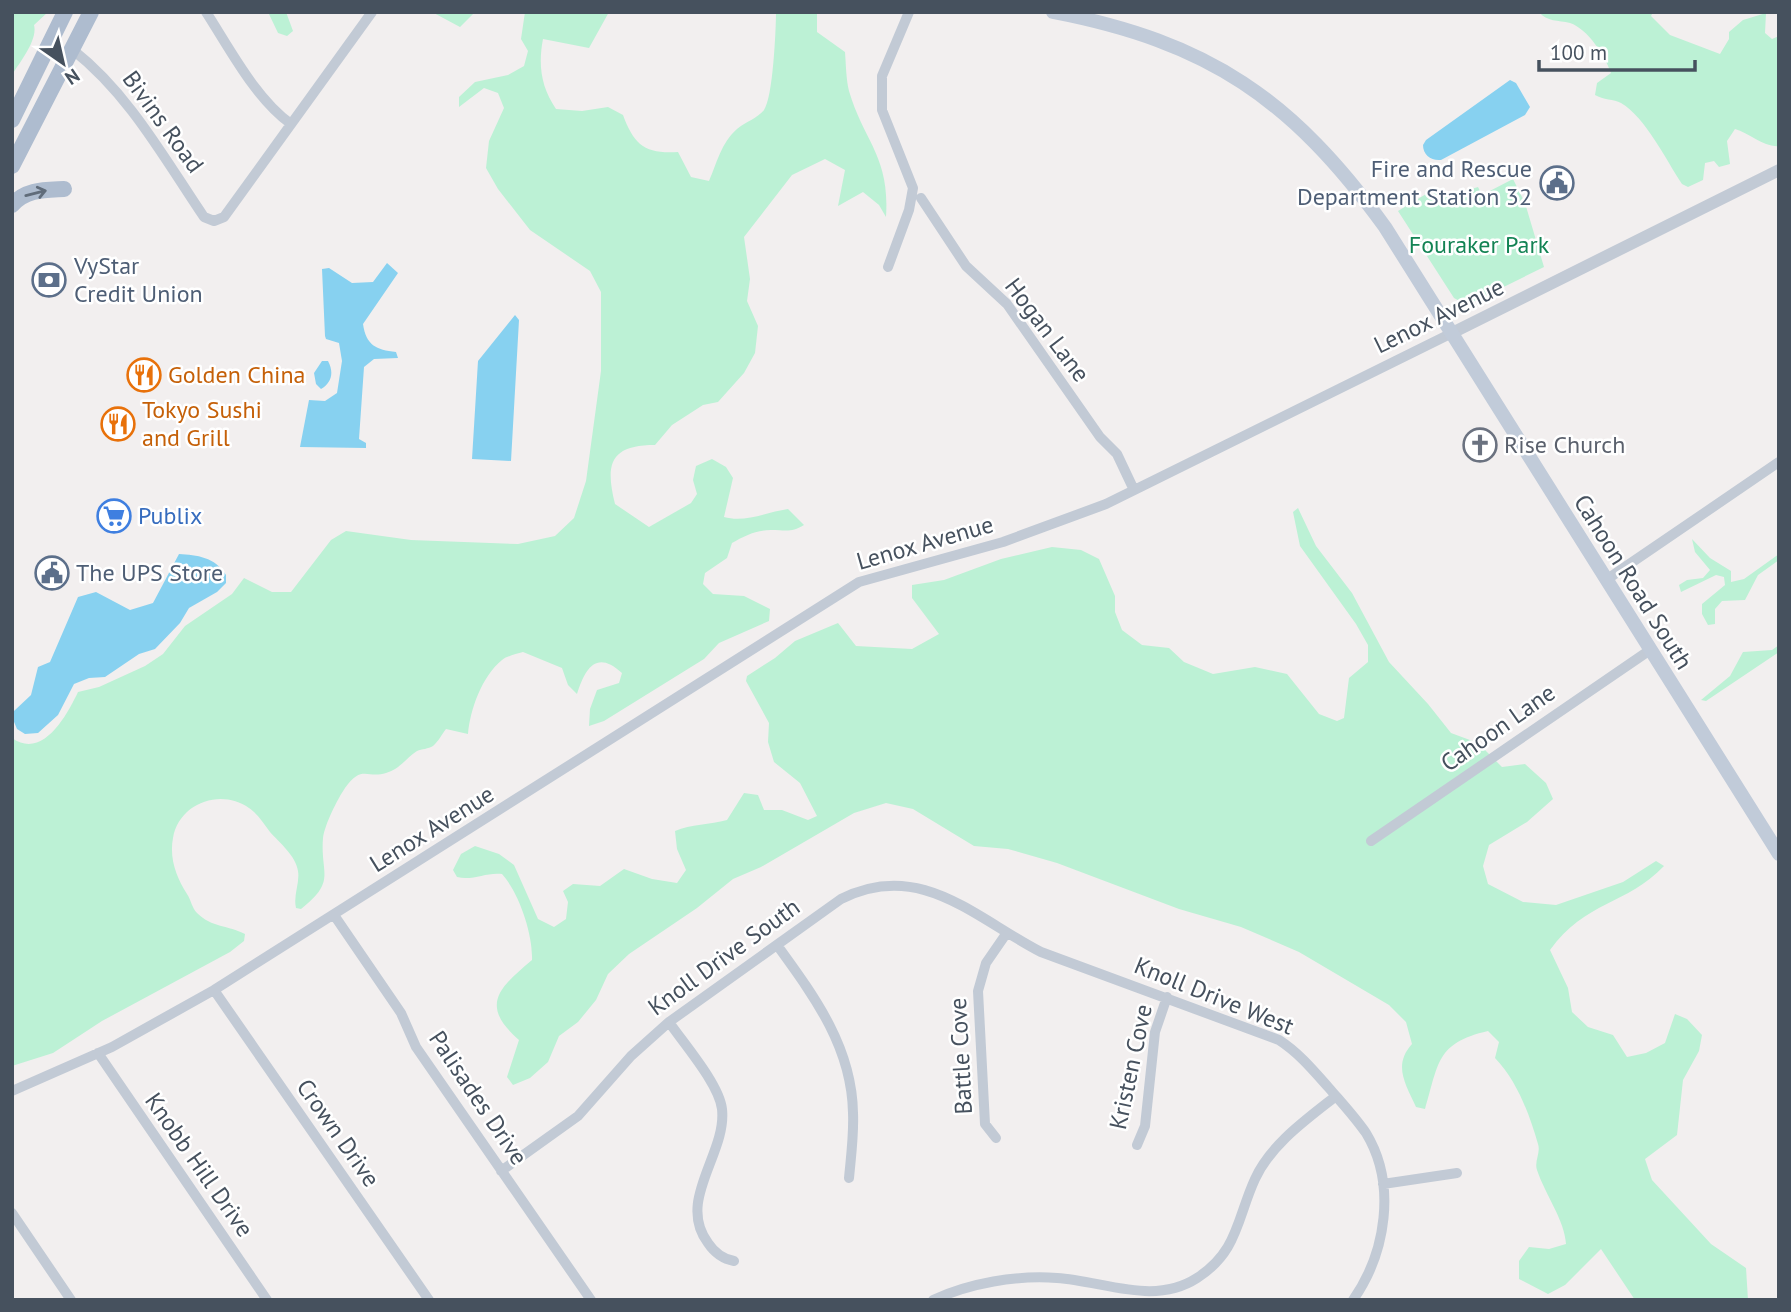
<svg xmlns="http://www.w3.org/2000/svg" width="1791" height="1312" font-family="'PT Sans',sans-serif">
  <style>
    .green { fill: #bcf1d5 }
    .water { fill: #87d1f0 }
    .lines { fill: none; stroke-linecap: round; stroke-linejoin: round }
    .minor { stroke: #c2cad5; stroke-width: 10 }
    .tertiary { stroke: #c2cad5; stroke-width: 12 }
    .secondary { stroke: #c1cbd9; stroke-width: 14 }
    .primary { stroke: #aebccf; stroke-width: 16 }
    .oneway { stroke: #606c7a }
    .labels { text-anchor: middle; stroke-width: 5; stroke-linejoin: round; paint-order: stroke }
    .street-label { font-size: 24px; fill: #46515e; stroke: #fff }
    .service-label { font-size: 24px; fill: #4e5e75; stroke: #fff; text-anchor: start }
    .park-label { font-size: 24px; fill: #138354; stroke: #fff }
    .food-label { font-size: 24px; fill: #c56008; stroke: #fff; text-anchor: start }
    .worship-label { font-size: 24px; fill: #5b616d; stroke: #fff; text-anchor: start }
    .shop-label { font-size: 24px; fill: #366cbe; stroke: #fff; text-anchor: start }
  </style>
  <rect width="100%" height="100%" fill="#f2efef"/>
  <path class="green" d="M12,12H48L34,25C38,40 20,62 12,75Z
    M268,12H286L293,31L287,36L278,33Z
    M432,12H475L460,27Z
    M525,12H609L589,48L543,39C538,65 541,87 556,109L582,111L608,107L623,115C634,145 645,154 678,152L691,177L709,181C717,163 721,143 737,129C745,122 758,118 764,110C773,98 776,30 776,12H817V32L845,52C846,64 846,79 849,91C864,142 890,156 886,217L879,205L863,192L838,206L845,170L825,159L792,175L744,237L750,279L747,301L758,326L755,353L744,373L718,402L703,405L672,425L655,445C610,445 605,464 615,504L649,527L691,503L697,494L693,480L696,466L712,459L726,467L733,478L724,517C745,523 767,512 788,509L804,525C791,533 786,530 771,530C756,530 744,536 732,543L727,558L705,573L703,584L713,594L744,596L770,609L769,621L719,643L704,659L604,721L589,726L590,709L597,690L619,683L622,673C596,649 585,669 577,694L568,685L562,668L523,652C516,654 507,656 502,660C482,676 470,710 468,734L446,729C442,734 438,742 433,746C428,749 422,749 417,751C406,758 400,769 386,773C367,779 362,764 345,788C337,800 325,824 323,838C320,874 337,881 301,909L296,908C293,895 300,883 298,871C296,856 279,842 270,832C264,824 257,813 249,808C221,788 179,803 173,838C169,859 177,878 187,894C191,900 192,908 197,913C212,928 228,925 245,934L244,941L230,952L102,1021L53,1053L12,1066V738C43,760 67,715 78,692L99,687L145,666L163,654L185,626L232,594L244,578L272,592H291L331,540L346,531L411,540L518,544L555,536L574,518L586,481L601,371V292L590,271L530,230L498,189L486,168L489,141L504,108L498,93L484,88L459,107V97L475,82L508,75L524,66L528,51L521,39Z
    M1539,12H1653L1651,16L1670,35L1720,54L1729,39V32L1743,20L1766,13L1765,33L1772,39L1779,36V146C1765,148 1749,133 1735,129L1727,141L1730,164L1719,167L1714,161L1705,163L1703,180L1688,187L1682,184C1666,160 1646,118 1621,103C1614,99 1603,100 1595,95L1597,83L1611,73C1605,56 1588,29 1570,23C1558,20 1547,22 1539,12Z
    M1513,179L1525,203L1544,267L1467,305L1454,298L1398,211L1436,188L1464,198L1468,190L1478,187L1482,195Z
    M1298,508L1316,546L1352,593L1389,662L1428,704L1451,733L1478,743L1502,767L1525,764L1546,783L1553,799L1527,822L1489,845L1483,866L1488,884L1523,902L1556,905L1623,882L1656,861L1664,866C1627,905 1585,901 1550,950L1568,988L1572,1012L1588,1027L1613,1035L1627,1057L1646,1053L1665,1043L1675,1014L1687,1019L1702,1035L1699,1051L1683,1080L1677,1135L1645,1159L1652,1180L1711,1244L1746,1268L1748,1300H1635L1601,1249L1565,1285L1548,1294L1519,1279V1261L1529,1247L1549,1249L1566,1244C1565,1221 1545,1194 1537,1170C1534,1161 1541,1153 1538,1144C1529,1113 1517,1081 1495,1058L1499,1042L1488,1031C1436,1043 1439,1063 1425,1109L1416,1107C1405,1083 1393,1065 1412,1044L1406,1022L1389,1005L1299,952L1241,927L1179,909L1057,863L1008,849L974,846L913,809L886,803L854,813L761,867L733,879L697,908L629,954L608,974L596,1000L578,1022L559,1036L548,1062L530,1078L513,1085L507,1077L519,1040C479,1005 499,988 532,960C533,934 519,893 502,874C486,872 473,881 457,877L453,870L461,854L475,846L499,854L514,865L538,919L554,927L566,919L568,902L563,891L573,884L600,886L624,869L652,879L677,883L686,870L677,849L675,831C691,824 710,825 727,820L744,793L758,795L764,810H782L808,820L817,816L800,783L774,762L768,742L769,723L746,681L747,676L775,658L795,641L838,623L856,646L912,649L939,634L912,598V585L944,580L1001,559L1052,547L1081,550L1099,559L1115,596V612L1122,630L1142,645L1169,648L1184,662L1213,674L1255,667L1287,674L1319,714L1337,721L1344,718L1349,678L1368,662V645L1356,624L1300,546L1293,512Z
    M1692,539L1710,558L1731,571V582L1744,579L1779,554V560L1758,575L1745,600L1722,601L1715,609V624L1708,625L1702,614V604L1725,585L1724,577L1716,575L1681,592L1679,585L1687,580L1703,578L1710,570L1695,552Z
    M1779,645V652L1706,701L1701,700L1730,676L1743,652L1772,650Z"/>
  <path class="water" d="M1510,80L1516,83L1530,107L1525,115L1441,160C1431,161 1423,155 1423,145L1426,140Z
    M387,263L398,273L363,324C366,345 376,350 396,352L398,358L374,359L364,367L359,439L366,443V448L300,447L309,400L325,401L337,393L342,361L339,343L326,339L325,336L322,269L329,268L352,283L373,282Z
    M515,315L519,320L511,461L472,459L478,361Z
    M322,361H328C334,372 332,383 321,389L316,384L314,373Z
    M179,554C197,555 215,557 226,575V583L217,592L189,608L180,623L155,649L139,654L105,677L89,678L74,684L58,715L38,733L25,734L17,729L12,717L14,711L31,695L38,667L50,662L78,597L96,592L130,610L153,603Z"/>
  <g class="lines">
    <path class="minor" d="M206,12C230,49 255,98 291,124
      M73,50C129,94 164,158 204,217L214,221L224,217L372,12
      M921,198L966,266L1007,304L1100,437L1117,454L1134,490
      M888,267L909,210L913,188L882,110V76L909,12
      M1606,580L1779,462
      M1371,841L1650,650
      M334,915L401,1013L416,1047L591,1300
      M777,945C814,996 852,1047 853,1113C854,1135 851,1156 849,1178
      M214,990L429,1300
      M669,1022C684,1044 719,1084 722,1109C727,1154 676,1200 708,1243C714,1252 723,1259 734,1261
      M98,1053L267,1300
      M12,1091L112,1047L214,990L859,582L1003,542L1106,504L1450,334
      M996,1138L985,1124L978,991L986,963L1006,934
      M1137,1145L1145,1126L1155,1032L1167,997
      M501,1171L578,1116L631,1056L669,1022L841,899C920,859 975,918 1041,952L1279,1040C1299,1053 1313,1070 1329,1088C1341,1102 1355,1117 1366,1133C1397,1184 1386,1253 1353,1300
      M1383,1184L1457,1173
      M12,1213L71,1300
      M933,1300C970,1283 1016,1275 1057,1278C1104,1281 1154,1306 1197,1278C1238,1252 1237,1218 1255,1179C1271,1144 1307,1119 1336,1096"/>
    <path class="tertiary" d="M1450,334L1779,170"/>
    <path class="secondary" d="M1053,12C1209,42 1292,99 1385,227L1779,854"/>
    <path class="primary" d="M12,120L65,12
      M12,166L91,12
      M12,205C26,189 45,190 64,189"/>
  </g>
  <defs><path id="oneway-shaft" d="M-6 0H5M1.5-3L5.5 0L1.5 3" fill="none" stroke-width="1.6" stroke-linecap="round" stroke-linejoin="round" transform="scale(1.75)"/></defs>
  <use class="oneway" href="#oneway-shaft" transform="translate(36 193) rotate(-14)"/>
  <defs>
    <symbol id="civic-ring" viewBox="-11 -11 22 22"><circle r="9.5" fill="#fff" stroke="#5c6f8a" stroke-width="1.5"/><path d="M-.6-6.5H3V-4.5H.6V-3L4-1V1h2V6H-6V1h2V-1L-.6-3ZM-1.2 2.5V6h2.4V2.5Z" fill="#5c6f8a"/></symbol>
    <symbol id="bank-ring" viewBox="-11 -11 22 22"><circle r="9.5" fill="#fff" stroke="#5c6f8a" stroke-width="1.5"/><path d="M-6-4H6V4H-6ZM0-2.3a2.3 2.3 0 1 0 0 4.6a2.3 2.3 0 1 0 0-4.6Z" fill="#5c6f8a"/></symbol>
    <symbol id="restaurant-ring" viewBox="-11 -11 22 22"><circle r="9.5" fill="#fff" stroke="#e8710a" stroke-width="1.5"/><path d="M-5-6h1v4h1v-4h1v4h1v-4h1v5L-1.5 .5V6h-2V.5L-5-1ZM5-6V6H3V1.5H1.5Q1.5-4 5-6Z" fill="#e8710a"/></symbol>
    <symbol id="church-ring" viewBox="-11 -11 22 22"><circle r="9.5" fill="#fff" stroke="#6b7280" stroke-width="1.5"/><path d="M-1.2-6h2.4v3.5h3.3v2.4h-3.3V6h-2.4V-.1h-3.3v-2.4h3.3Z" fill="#6b7280"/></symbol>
    <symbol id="supermarket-ring" viewBox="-11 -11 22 22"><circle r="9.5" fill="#fff" stroke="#3f7fe0" stroke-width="1.5"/><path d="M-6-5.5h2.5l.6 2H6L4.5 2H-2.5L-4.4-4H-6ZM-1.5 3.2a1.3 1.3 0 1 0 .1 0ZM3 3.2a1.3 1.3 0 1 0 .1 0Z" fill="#3f7fe0"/></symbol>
  </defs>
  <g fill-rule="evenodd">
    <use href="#civic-ring" x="1538" y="164" width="38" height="38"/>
    <use href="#bank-ring" x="30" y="261" width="38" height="38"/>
    <use href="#restaurant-ring" x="125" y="356" width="38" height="38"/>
    <use href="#restaurant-ring" x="99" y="405" width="38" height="38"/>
    <use href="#church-ring" x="1461" y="426" width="38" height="38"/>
    <use href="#supermarket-ring" x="95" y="497" width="38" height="38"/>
    <use href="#civic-ring" x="33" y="554" width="38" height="38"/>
  </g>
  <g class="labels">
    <g class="street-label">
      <text transform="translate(163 122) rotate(54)" y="8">Bivins Road</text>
      <text transform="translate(1439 316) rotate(-26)" y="8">Lenox Avenue</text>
      <text transform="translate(1047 330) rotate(53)" y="8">Hogan Lane</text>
      <text transform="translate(925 543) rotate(-16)" y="8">Lenox Avenue</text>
      <text transform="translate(1633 582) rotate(58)" y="8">Cahoon Road South</text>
      <text transform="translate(1498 728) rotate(-35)" y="8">Cahoon Lane</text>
      <text transform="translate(432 829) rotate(-32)" y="8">Lenox Avenue</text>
      <text transform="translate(724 957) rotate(-36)" y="8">Knoll Drive South</text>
      <text transform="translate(1214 996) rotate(22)" y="8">Knoll Drive West</text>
      <text transform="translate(961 1056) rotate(-93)" y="8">Battle Cove</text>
      <text transform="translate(1131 1067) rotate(-78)" y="8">Kristen Cove</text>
      <text transform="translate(478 1098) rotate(56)" y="8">Palisades Drive</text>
      <text transform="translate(338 1133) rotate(55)" y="8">Crown Drive</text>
      <text transform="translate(199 1165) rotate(55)" y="8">Knobb Hill Drive</text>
    </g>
    <g class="service-label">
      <text x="1532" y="177" text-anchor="end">Fire and Rescue<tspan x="1532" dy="28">Department Station 32</tspan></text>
      <text x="74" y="274">VyStar<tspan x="74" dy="28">Credit Union</tspan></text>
      <text x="76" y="581">The UPS Store</text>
    </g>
    <g class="park-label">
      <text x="1479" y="253">Fouraker Park</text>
    </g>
    <g class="food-label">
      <text x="168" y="383">Golden China</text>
      <text x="142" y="418">Tokyo Sushi<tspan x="142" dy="28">and Grill</tspan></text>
    </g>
    <g class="worship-label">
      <text x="1504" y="453">Rise Church</text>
    </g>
    <g class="shop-label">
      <text x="138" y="524">Publix</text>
    </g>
  </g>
  <rect width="1791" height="1312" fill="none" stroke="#46515e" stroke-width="28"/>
  <g transform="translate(63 63) rotate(146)" stroke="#ffffff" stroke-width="5" paint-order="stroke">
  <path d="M0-5L12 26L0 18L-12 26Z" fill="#46515e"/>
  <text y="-10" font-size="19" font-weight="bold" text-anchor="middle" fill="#46515e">N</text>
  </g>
  <path d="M1539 60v10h156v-10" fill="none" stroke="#46515e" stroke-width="3.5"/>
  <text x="1550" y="60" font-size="21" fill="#46515e" stroke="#ffffff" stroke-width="5" paint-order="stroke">100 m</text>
</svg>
